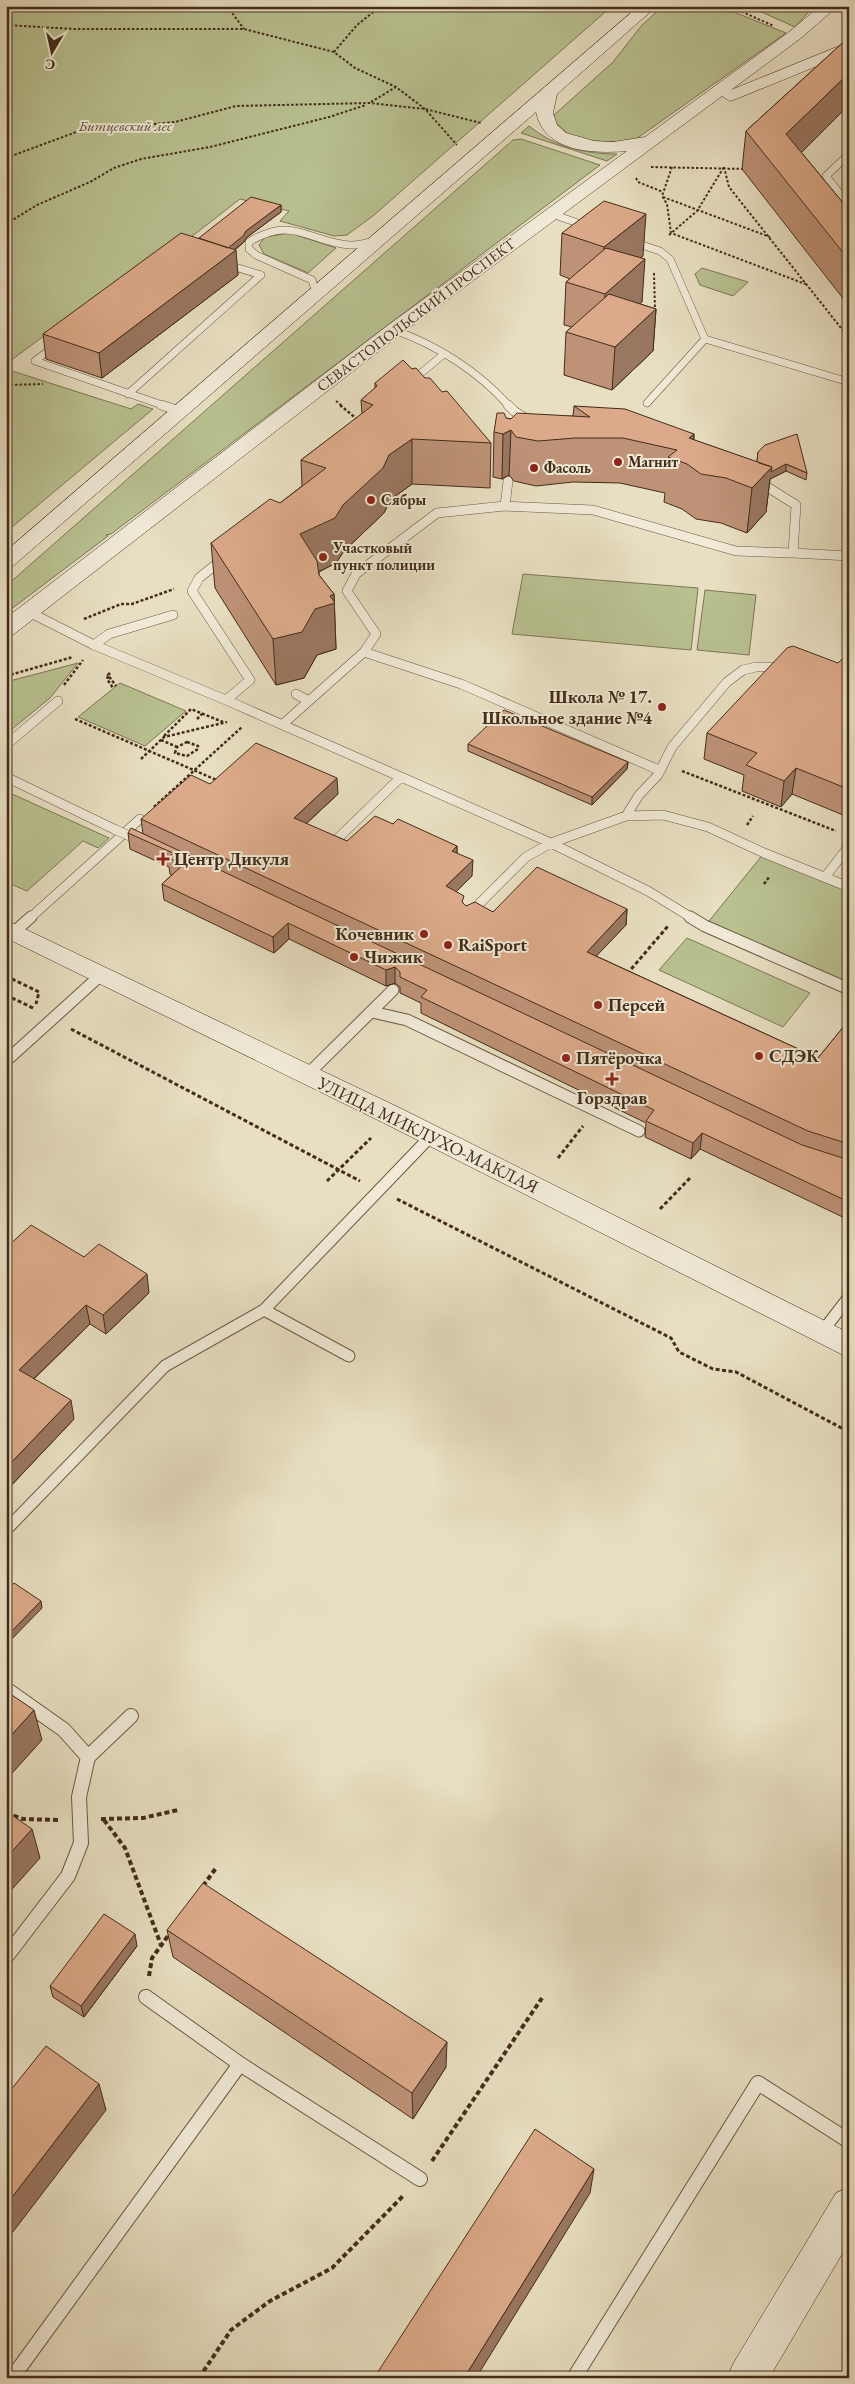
<svg xmlns="http://www.w3.org/2000/svg" width="855" height="2384" font-family="'EB Garamond',serif">
  <style>
    .green { fill: #b9c191; stroke: #7e7655 }
    .lines { fill: none; stroke-linecap: round; stroke-linejoin: round }
    .lane-far3-casing { stroke: #6d5943; stroke-width: 8 }
    .lane-far2-casing { stroke: #6d5943; stroke-width: 10 }
    .lane-far1-casing { stroke: #6d5943; stroke-width: 13 }
    .lane-casing { stroke: #6d5943; stroke-width: 16 }
    .secondary-casing { stroke: #442c19; stroke-width: 1 }
    .path-far3 { stroke: #442c19; stroke-width: 2; stroke-dasharray: 2.5 2; stroke-linecap: butt }
    .path-far2 { stroke: #442c19; stroke-width: 2.5; stroke-dasharray: 3 2; stroke-linecap: butt }
    .path-far1 { stroke: #442c19; stroke-width: 3; stroke-dasharray: 4 2.5; stroke-linecap: butt }
    .path { stroke: #442c19; stroke-width: 4; stroke-dasharray: 5 3; stroke-linecap: butt }
    .lane-far3 { stroke: #f0ead7; stroke-width: 7 }
    .lane-far2 { stroke: #f0ead7; stroke-width: 9 }
    .lane-far1 { stroke: #f0ead7; stroke-width: 11 }
    .lane { stroke: #f0ead7; stroke-width: 14 }
    .secondary { fill: #f0ead7; fill-rule: evenodd }
    .lane-bridge-casing { stroke: #6d5943; stroke-width: 10; stroke-linecap: butt }
    .lane-bridge { stroke: #f0ead7; stroke-width: 9 }
    .wall { fill: #bd9277; stroke: #442c19 }
    .shaded-wall { fill: #9a7761; stroke: #442c19 }
    .building { fill: #dcaa8a; stroke: #442c19 }
    .poi-dot { fill: #8f2418; stroke: #f0ead7; stroke-width: 2 }
    .labels { text-anchor: middle; stroke-width: 4; stroke-linejoin: round; paint-order: stroke }
    .far-park-label { font-size: 15px; font-style: italic; fill: #5b4a31; stroke: #f0ead7 }
    .far-street-label { font-size: 15px; fill: #442c19; stroke: #f0ead7 }
    .far-poi-label { font-size: 15px; font-weight: bold; fill: #442c19; stroke: #f0ead7; text-anchor: start }
    .poi-label { font-size: 18px; font-weight: bold; fill: #442c19; stroke: #f0ead7; text-anchor: start }
    .street-label { font-size: 18px; fill: #442c19; stroke: #f0ead7 }
  </style>
  <rect width="100%" height="100%" fill="#e8dfc2"/>
  <filter id="stains"><feTurbulence type="fractalNoise" baseFrequency=".004" numOctaves="4"/><feColorMatrix values="0 0 0 0 .2 0 0 0 0 .09 0 0 0 0 .02 0 0 0 .5 -.17"/></filter>
  <radialGradient id="worn" r=".72"><stop offset=".6" stop-color="#630" stop-opacity="0"/><stop offset="1" stop-color="#630" stop-opacity=".3"/></radialGradient>
  <path class="green" d="M6,6H612L373,216L347,235L334,236L280,221L289,211L240,199L182,244L172,241L6,364Z
    M663,6H719L786,33L636,139L625,142L588,141L570,136L554,121V115L613,62L642,25Z
    M748,6H814L795,27Z
    M529,126C555,147 585,154 617,154L607,161L521,133Z
    M521,139L600,165L111,534L106,535L108,536L6,613V586L513,140Z
    M290,233L336,248L308,273L264,254L259,245L265,237Z
    M702,268L748,282L733,296L700,285L695,274Z
    M6,369L131,409L138,404L153,409L6,532Z
    M523,574L698,588L691,650L512,634Z
    M705,590L756,595L749,655L697,650Z
    M78,663L50,698L6,734V682Z
    M120,683L186,711L145,746L78,717Z
    M6,790L10,793L109,838L98,848L83,841L27,891L6,882Z
    M764,853L849,887V989L705,926Z
    M687,938L810,993L783,1027L659,970Z"/>
  <g class="lines">
    <defs>
      <path id="lane-far3" d="M849,154L826,176L849,206
        M552,214L589,227
        M630,241L660,251L670,259L705,339L849,382
        M222,263L261,275
        M316,293L312,280L256,255L249,249V242C292,215 307,241 349,245C358,246 367,242 376,241
        M394,330C437,345 479,372 509,406
        M56,345L35,361L165,406
        M409,383L444,354
        M128,394L261,275
        M647,403L705,339"/>
      <path id="lane-far2" d="M161,405L180,411
        M508,405L514,411L530,421
        M756,480L796,505L793,553L849,556
        M508,481L505,506L593,510L736,551L793,553
        M224,558L199,578L192,591L250,680L226,700
        M29,612L94,645L226,700L551,843L648,891L692,918
        M94,645L109,634L173,615
        M364,652L461,684L659,770
        M296,694L307,700
        M283,724L364,652L376,634L347,591L356,574L437,513L505,506
        M6,745L58,701
        M6,777L116,830
        M626,816L639,795L658,775L672,747L727,682L743,670L756,667H784
        M332,844L401,777
        M825,877L849,846
        M469,914L526,857L551,843L626,816L663,815L708,827L764,853L849,887
        M30,918L140,819"/>
      <path id="lane-far1" d="M690,917L705,926L849,989
        M14,932L31,917
        M372,1012L407,1020L639,1131
        M6,1061L102,974
        M307,1075L393,990
        M822,1332L849,1297
        M349,1356L264,1310L431,1136
        M6,1530L165,1366L264,1310"/>
      <path id="lane" d="M6,1689L64,1730L88,1757L79,1797L81,1843L68,1876L6,1957
        M88,1757L131,1716
        M146,1997L240,2064
        M12,2378L240,2064L420,2179
        M574,2378L758,2083L849,2141"/>
      <path id="secondary" d="M639,6H657L557,94L553,113L557,125L566,133L594,141L613,142L645,137L789,32L820,6H838L801,38L731,90L849,42V53L736,99L730,101L722,96L401,334L14,634L6,635V618L387,326L627,151C593,154 544,152 536,112L13,566L6,568V551Z
        M6,920L402,1109L849,1333V1358L384,1123L6,938Z
        M849,2187V2242L769,2378H727L733,2364L836,2193Z"/>
    </defs>
    <use href="#lane-far3" class="lane-far3-casing"/>
    <use href="#lane-far2" class="lane-far2-casing"/>
    <use href="#lane-far1" class="lane-far1-casing"/>
    <use href="#lane" class="lane-casing"/>
    <use href="#secondary" class="secondary-casing"/>
    <path class="path-far3" d="M227,6L244,29
      M729,6L774,26
      M6,25L74,29H244L334,52L355,68L396,87L425,109L457,145
      M334,52L357,25L381,6
      M371,102L396,87
      M6,158L79,131L175,122L236,106L370,103L425,109L481,123
      M651,167L745,169
      M672,167L662,196L667,204L671,233L808,285
      M724,167L729,187L849,338
      M636,178L638,182L663,192
      M663,197L770,237
      M6,224L37,205L90,182L114,168L141,159L210,147L329,117L366,105
      M669,235L697,211L724,167
      M654,273L655,311
      M6,385L43,384
      M336,401L342,406"/>
    <path class="path-far2" d="M340,405L358,420
      M349,547L357,550
      M84,619L121,604H132L174,589
      M110,673L108,675L116,686
      M6,676L73,657
      M108,676L107,679L113,688
      M64,685L83,660
      M75,719L219,781
      M197,719L202,714
      M164,736L191,709L223,722
      M161,740L177,747
      M187,742L198,746V749L187,756L175,753L177,747Z
      M141,759L164,737L227,722
      M682,771L836,831
      M154,807L242,727
      M747,825L753,816
      M764,884L770,876"/>
    <path class="path-far1" d="M627,974L668,926
      M6,976L39,992L36,1004
      M6,995L35,1009
      M71,1029L360,1181
      M558,1158L583,1126
      M327,1181L371,1138
      M397,1199L671,1338L679,1352L713,1369L736,1372L849,1432
      M660,1209L690,1178"/>
    <path class="path" d="M6,1813L23,1819L59,1820
      M101,1819L143,1818L178,1810
      M104,1820L125,1848L161,1945
      M203,1886L216,1868
      M149,1976L152,1958L170,1933
      M432,2161L542,1998
      M199,2378L231,2330L270,2301L332,2268L404,2195"/>
    <use href="#lane-far3" class="lane-far3"/>
    <use href="#lane-far2" class="lane-far2"/>
    <use href="#lane-far1" class="lane-far1"/>
    <use href="#lane" class="lane"/>
    <use href="#secondary" class="secondary"/>
    <defs>
      <path id="lane-bridge" d="M116,830L139,840"/>
    </defs>
    <use href="#lane-bridge" class="lane-bridge-casing"/>
    <use href="#lane-bridge" class="lane-bridge"/>
  </g>
  <path class="wall" d="M849,37V105L801,152L849,210V306L742,169L746,131Z
    M281,205V212L246,238L244,242L235,250L238,275L102,378L46,359L43,334L199,238Z
    M562,233L643,256L641,258L642,302L640,304L656,309L653,351L612,390L564,375L566,332L572,327L564,325L566,282L570,279L560,275Z
    M412,369L425,378L442,392L491,443L490,488L412,484L390,500L384,513L344,551L336,563L319,572V575L334,594L336,649L317,655L304,678L276,685L215,588L211,543L280,503L302,486L301,460L362,414L361,400L375,388V383Z
    M574,406L694,434V440L757,462L758,452L807,473L806,480L786,471L770,479L766,512L747,533L721,523L696,519L682,509L664,502L665,493L620,483L573,482L536,486L514,481L509,475L502,479L493,477L494,432L506,418L511,419L573,416Z
    M849,658V809L843,815L792,794L781,807L742,791L744,775L704,759L707,733Z
    M468,744L628,762L627,769L592,805L468,751Z
    M210,784L338,794L306,824L347,841L393,824L457,846V853L472,876L456,892L463,903L466,906L493,912L627,909L626,925L596,956L818,1058L849,1020V1220L700,1149L691,1159L645,1137L646,1123L421,1013V1003L400,993V987L395,983L386,986L289,939L274,953L164,900L162,884L172,875L170,874L169,867L130,849L128,833L143,834L141,819Z
    M6,1248L84,1257L149,1293L106,1334L90,1324L34,1379L74,1419L6,1491Z
    M167,1930L446,2067L413,2119L173,1957Z
    M137,1946L84,2017L53,1997L50,1986Z"/>
  <path class="shaded-wall" d="M849,73V105L782,172L786,134Z
    M281,205V212L246,238L244,242L224,258L223,252L246,231Z
    M646,214L643,256L602,289L604,247Z
    M236,250L238,275L102,378L99,353Z
    M645,259L642,302L602,337L605,294Z
    M656,309L653,351L612,390L615,347Z
    M511,430L509,475L502,479L503,434Z
    M694,434L691,467L689,438Z
    M412,439V484L390,500L384,513L344,551L336,563L302,580L300,534L343,505L389,455Z
    M786,464V471L770,479L766,512L747,533L752,488L772,467Z
    M334,594L336,649L317,655L304,678L276,685L273,639L315,609L330,596Z
    M628,762L627,769L592,805V797Z
    M796,768L792,794L781,807L784,781Z
    M337,778L338,794L295,834L294,818Z
    M849,788V809L843,815L848,789Z
    M457,846V862L452,851Z
    M473,860L472,876L446,902V886Z
    M627,909L626,925L585,968L587,952Z
    M288,923L289,939L274,953L273,937Z
    M395,967V983L386,986V970Z
    M702,1133L700,1149L691,1159L693,1143Z
    M147,1274L149,1293L106,1334L103,1315Z
    M86,1305L90,1324L23,1389L19,1370Z
    M71,1400L74,1419L6,1491V1468Z
    M41,1601L42,1608L6,1645V1637Z
    M34,1710L42,1740L6,1780V1741Z
    M32,1829L40,1858L6,1896V1858Z
    M135,1934L137,1946L84,2017L81,2006Z
    M447,2042L446,2067L413,2119L412,2093Z
    M99,2084L106,2110L6,2241V2205Z
    M594,2169L590,2193L476,2378H464Z"/>
  <path class="building" d="M849,37V73L786,134L849,210V260L746,131Z
    M251,197L281,205L246,231L243,236L228,248L199,238Z
    M604,201L646,214L604,247L562,233Z
    M181,233L236,250L99,353L43,334Z
    M606,248L645,259L605,294L566,282Z
    M609,294L656,309L615,347L566,332Z
    M403,360L412,369L416,368L425,378H430L442,392L447,391L491,443L412,439L389,455L383,468L343,505L335,518L300,534L317,561L319,575L334,594L330,596L335,603L315,609L302,632L273,639L211,543L270,499L280,503L326,468L301,460L373,405L361,400L377,386L375,383Z
    M574,406L625,409L694,434L689,438L772,467L752,488L726,478L701,474L687,464L668,457L677,450L623,438H575L538,441L516,437L511,430L503,434L494,432L497,413H504L506,418L511,419L517,413L590,417Z
    M797,434L807,473L786,464L771,472L772,467L759,463L757,461L758,452L765,445Z
    M793,646L838,663L845,656L849,658V788L848,789L796,768L784,781L746,765L757,753L707,733L787,648Z
    M504,710L628,762L592,797L468,744Z
    M256,743L337,778L294,818L347,841L375,816L393,824L398,819L457,846L452,851L473,860L446,886L464,896L462,902L466,906L475,902L493,912L537,867L627,909L587,952L818,1058L849,1020V1144L808,1131L141,819L191,775L210,784Z
    M131,828L802,1145L849,1160V1202L702,1133L693,1143L646,1121L654,1110L421,997L427,990L400,977V972L395,967L386,970L288,923L273,937L162,884L184,864L168,858L173,853L128,833Z
    M31,1225L84,1257L99,1244L147,1274L103,1315L86,1305L19,1370L71,1400L6,1468V1248Z
    M14,1583L41,1601L6,1637V1592Z
    M6,1691L34,1710L6,1741Z
    M6,1811L32,1829L6,1858Z
    M203,1883L447,2042L412,2093L167,1930Z
    M104,1914L135,1934L81,2006L50,1986Z
    M46,2046L99,2084L6,2205V2096Z
    M535,2129L594,2169L464,2378H374Z"/>
  <g class="poi-dot">
    <circle cx="618" cy="462" r="5"/>
    <circle cx="534" cy="468" r="5"/>
    <circle cx="371" cy="500" r="5"/>
    <circle cx="323" cy="557" r="5"/>
    <circle cx="662" cy="707" r="5"/>
    <path d="M160.5 851.5h5v5h5v5h-5v5h-5v-5h-5v-5h5z"/>
    <circle cx="424" cy="934" r="5"/>
    <circle cx="448" cy="945" r="5"/>
    <circle cx="354" cy="957" r="5"/>
    <circle cx="598" cy="1005" r="5"/>
    <circle cx="759" cy="1056" r="5"/>
    <circle cx="566" cy="1058" r="5"/>
    <path d="M609.5 1071.5h5v5h5v5h-5v5h-5v-5h-5v-5h5z"/>
  </g>
  <g class="labels">
    <g class="far-park-label">
      <text x="125" y="131">Битцевский лес</text>
    </g>
    <g class="far-street-label">
      <text transform="translate(416 315) rotate(-37)" y="5">СЕВАСТОПОЛЬСКИЙ ПРОСПЕКТ</text>
    </g>
    <g class="far-poi-label">
      <text x="628" y="467">Магнит</text>
      <text x="544" y="473">Фасоль</text>
      <text x="381" y="505">Сябры</text>
      <text x="333" y="553">Участковый<tspan x="333" dy="17">пункт полиции</tspan></text>
    </g>
    <g class="poi-label">
      <text x="652" y="703" text-anchor="end">Школа № 17.<tspan x="652" dy="21">Школьное здание №4</tspan></text>
      <text x="174" y="865">Центр Дикуля</text>
      <text x="414" y="940" text-anchor="end">Кочевник</text>
      <text x="458" y="951">RaiSport</text>
      <text x="364" y="963">Чижик</text>
      <text x="608" y="1011">Персей</text>
      <text x="769" y="1062">СДЭК</text>
      <text x="576" y="1064">Пятёрочка</text>
      <text x="612" y="1104" text-anchor="middle">Горздрав</text>
    </g>
    <g class="street-label">
      <text transform="translate(428 1135) rotate(26)" y="6">УЛИЦА МИКЛУХО-МАКЛАЯ</text>
    </g>
  </g>
  <rect width="855" height="2384" fill="none" stroke="#e8dfc2" stroke-width="25"/>
  <rect x="8" y="8" width="840" height="2369" fill="none" stroke="#442c19" stroke-width="2.5"/>
  <rect x="12" y="12" width="830" height="2359" fill="none" stroke="#442c19"/>
  <g transform="translate(52 52) rotate(189)" stroke="#f0ead7" stroke-width="4" paint-order="stroke">
  <path d="M0-4L9 19L0 12L-9 19Z" fill="#442c19"/>
  <text y="-8" font-size="14" font-weight="bold" text-anchor="middle" fill="#442c19">С</text>
  </g>
  <rect width="100%" height="100%" filter="url(#stains)"/>
  <rect width="100%" height="100%" fill="url(#worn)"/>
</svg>
